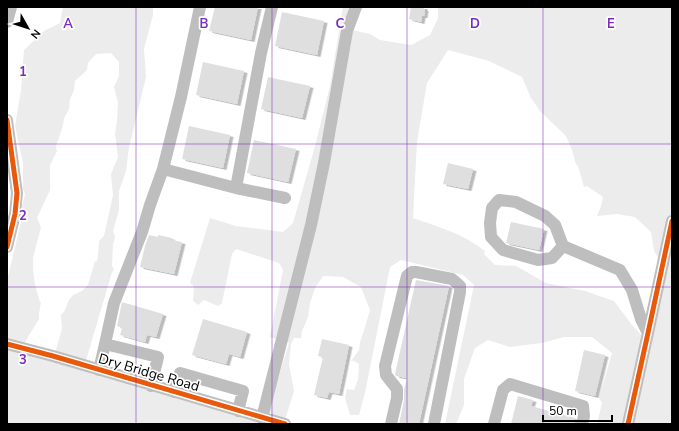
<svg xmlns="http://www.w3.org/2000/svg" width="679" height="431" font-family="'Nunito Sans',sans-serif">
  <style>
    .green { fill: #ececec; fill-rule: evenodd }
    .building { fill: #dfdfdf; filter: url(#shadow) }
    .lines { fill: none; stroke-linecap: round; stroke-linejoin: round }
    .minor { stroke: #bebebe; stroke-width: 12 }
    .cycleway-casing { stroke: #fff; stroke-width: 8 }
    .cycleway { stroke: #e8590c; stroke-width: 5 }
    .grid { fill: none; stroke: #7b2cbf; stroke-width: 1; stroke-opacity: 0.55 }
    .labels { text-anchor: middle; stroke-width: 3.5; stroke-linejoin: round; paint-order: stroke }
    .street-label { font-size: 14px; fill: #000; stroke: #fff }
    .grid-label { font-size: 13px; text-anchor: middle; font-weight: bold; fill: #7b2cbf; stroke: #fff; stroke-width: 3.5; stroke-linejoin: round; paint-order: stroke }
  </style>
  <defs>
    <filter id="shadow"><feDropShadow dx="3.5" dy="2" stdDeviation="0" flood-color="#0004"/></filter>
  </defs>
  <rect width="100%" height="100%" fill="#fff"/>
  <path class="green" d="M63,7H153V15L144,49L146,77L129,148L126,171L119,191V210L113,231L115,237L113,244L112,266L114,270L112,272L85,364L266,418L289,343L270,337L283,270L279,263L236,249L232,254L222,303L218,306L204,300L198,305L193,301L194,290L193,285L190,283L210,218L236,226L283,232L293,223L314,150L330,86L343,7H356L352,30L370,34L380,40L411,45L430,35L438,18V7H670L672,10V424H597L602,403L599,398L612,353L592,337H564L542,343L510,347L488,340L475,348L464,379V405L456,424H445L474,285L463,275L401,260L390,267L365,393L359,415H350L345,398L347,389L354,390L358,380L359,364L354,361H351L359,350L360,342L365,327L370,310L361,287L343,277L323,276L315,288L310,303L308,317L302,331L301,338H294L291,344L289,364L294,391L285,420L287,424H7V281L24,209L22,207L25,194L23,189V163L15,126L21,90L24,50L44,31L60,23ZM448,50L489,61L522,77L531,98L540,111L566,136L572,150L576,164L578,166L584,187L587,186L603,197L601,206L597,216L617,214L635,217L651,232L654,251L663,265L642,336L632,325L614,301L585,291L546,283L516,266L495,265L484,254L485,251C462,233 439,227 413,218L417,142L427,83ZM111,53L119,62V76L114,87L118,103L117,121L115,134L118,157L111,174L113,195L104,236L99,241L98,255L97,261H95L88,285L82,291L73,295L69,300L64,312L62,314L61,316L62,328L54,357L24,348L25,342L39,319V313L41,302H40L35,285L33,269V258L41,227L37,218L50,190V165L57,151L56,147L63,125L64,118L69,109L70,99L74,90L75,81L87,70L88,63L96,54Z"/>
  <path class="building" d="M215,7H258L251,40L209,31Z
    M411,7H424V9H425L424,16H422L421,22L409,19Z
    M282,12L324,21L317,55L275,46Z
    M203,62L244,71L237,104L196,95Z
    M268,77L310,86L302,118L261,109Z
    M189,126L230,135L223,168L182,159Z
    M254,140L296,149L288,182L247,173Z
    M448,163L473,169L468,189L443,184Z
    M511,222L544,229L539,250L506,243Z
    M149,235L158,237V235L172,238L171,240L182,242L174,274L140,267L145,246Z
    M416,280L449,286L419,424H399L404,400V390L407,378L396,376L395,374Z
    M122,302L163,314L156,337L147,335L145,342L120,335L122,328L117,326Z
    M203,319L247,332L240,357L229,354L226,364L192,355Z
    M322,339L349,345L339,394L329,392L327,398L314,395L323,357L318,356Z
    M584,350L605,355L595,396L575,391Z
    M518,396L533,400L531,406L575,418L574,424H511Z"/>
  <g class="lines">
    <path class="minor" d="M7,22L11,7
      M7,120L17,193L15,214L7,247
      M163,169L236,188L261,53L272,7
      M236,188L285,198
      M563,246L555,225L545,216L516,202L499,200L492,208L490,223L491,237L503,250L538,260L552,258L563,246L620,270L632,290L641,319L648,333
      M7,344L53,356L285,424
      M105,344L158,357L151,386
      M99,370L105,344L114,303L142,232L150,205L163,169L181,97L200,7
      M174,392L180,373L243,391L238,411
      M262,418L311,225L324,163L347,31L356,7
      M391,424L397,398V389L386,375L385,366L407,276L412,272H416L452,279L460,286V292L434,424
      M494,424L503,390L510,384L583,406L584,416L582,424
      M628,424L648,333L672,221"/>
    <defs>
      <path id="cycleway" d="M7,120L17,193L15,214L7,247
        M7,344L53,356L285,424
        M628,424L648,333L672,221"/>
    </defs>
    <use href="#cycleway" class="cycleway-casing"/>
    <use href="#cycleway" class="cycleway"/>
  </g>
  <path class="grid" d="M136,7V424M272,7V424M407,7V424M543,7V424M7,144H672M7,287H672"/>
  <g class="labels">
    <g class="street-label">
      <text transform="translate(149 372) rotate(16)" y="5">Dry Bridge Road</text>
    </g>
  </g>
  <g class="grid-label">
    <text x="68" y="28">A</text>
    <text x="204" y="28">B</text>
    <text x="340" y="28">C</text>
    <text x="475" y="28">D</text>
    <text x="611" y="28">E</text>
    <text x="23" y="76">1</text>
    <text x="23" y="220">2</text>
    <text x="23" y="364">3</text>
  </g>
  <rect width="679" height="431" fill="none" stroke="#000000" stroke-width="16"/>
  <g transform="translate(28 28) rotate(129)" stroke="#ffffff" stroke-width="3" paint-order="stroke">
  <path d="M0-3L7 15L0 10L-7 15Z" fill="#000000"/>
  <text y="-6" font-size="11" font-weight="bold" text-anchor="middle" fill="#000000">N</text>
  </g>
  <path d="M543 415v6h69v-6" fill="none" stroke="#000000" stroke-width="2"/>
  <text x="549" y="415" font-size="12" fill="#000000" stroke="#ffffff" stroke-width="3" paint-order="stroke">50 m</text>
</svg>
